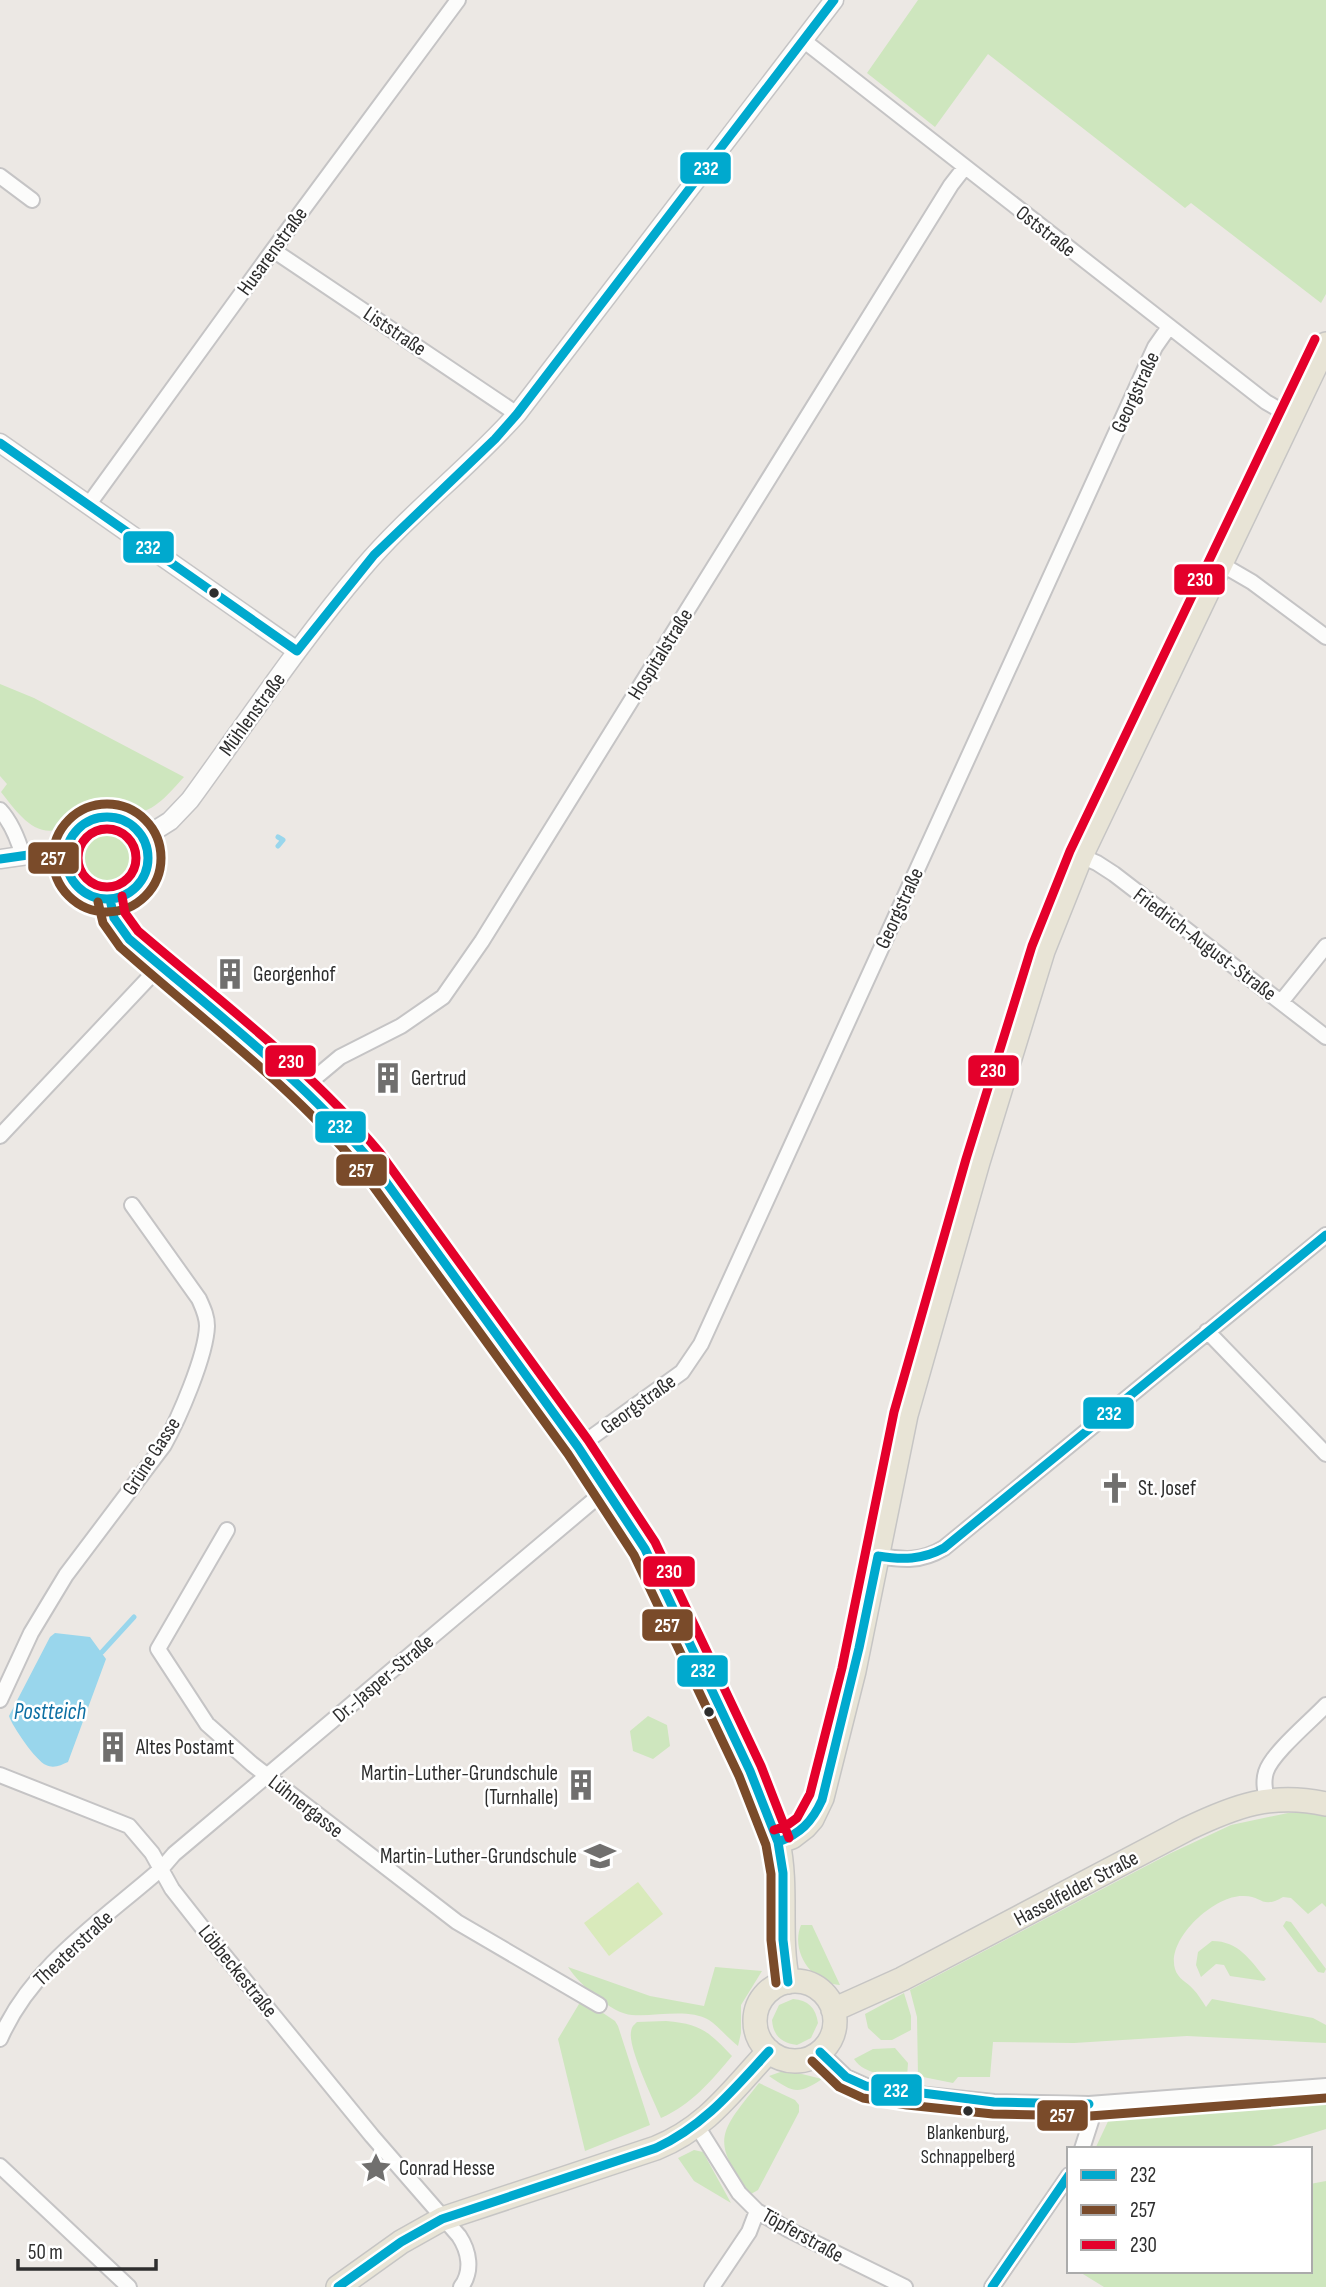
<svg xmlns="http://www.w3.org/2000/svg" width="1326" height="2287" font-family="'Sofia Sans Condensed',sans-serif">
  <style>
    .green { fill: #cee6be }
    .pitch { fill: #d9eabb }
    .water { fill: #99d6ec }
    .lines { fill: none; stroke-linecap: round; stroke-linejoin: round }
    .stream { stroke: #99d6ec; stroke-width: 5 }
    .minor-casing { stroke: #c5c4c5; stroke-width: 18 }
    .tertiary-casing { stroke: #c5c4c5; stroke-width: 21 }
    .primary-casing { stroke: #c6c5c4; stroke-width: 26 }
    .minor { stroke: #fcfcfb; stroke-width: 14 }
    .tertiary { stroke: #fcfcfb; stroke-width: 18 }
    .primary { stroke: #e8e4d6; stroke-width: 23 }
    .bus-1-casing { stroke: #fff; stroke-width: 14 }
    .bus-2-casing { stroke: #fff; stroke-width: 14 }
    .bus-3-casing { stroke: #fff; stroke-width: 14 }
    .bus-1 { stroke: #00a9ce; stroke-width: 9 }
    .bus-2 { stroke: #7a4b2a; stroke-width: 9 }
    .bus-3 { stroke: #e4002b; stroke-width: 9 }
    .bus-dot { fill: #2e2e2e; stroke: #fff; stroke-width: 2.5 }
    .labels { text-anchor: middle; stroke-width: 5; stroke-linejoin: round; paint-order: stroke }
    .bus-label { font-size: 19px; fill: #2e2e2e; stroke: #fff }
    .street-label { font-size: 21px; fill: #2e2e2e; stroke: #fff }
    .poi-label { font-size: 21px; fill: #2e2e2e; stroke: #fff; text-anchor: start }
    .water-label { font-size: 23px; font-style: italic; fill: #0d6fa3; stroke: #fff }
    .line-badge { stroke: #fff; stroke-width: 2.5 }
    .badge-label { font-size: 19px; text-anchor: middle; font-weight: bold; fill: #fff }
  </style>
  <rect width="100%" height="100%" fill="#ece8e4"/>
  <path class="green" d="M918,0H1326V294L1321,303L1191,203L1185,208L988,54L935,127L867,73Z
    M0,684L34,698L184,777C170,792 154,814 131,813C118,812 107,805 93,809C81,812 76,820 66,826C37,843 16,811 1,792L7,784L0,776Z
    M82 858a25 25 0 1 1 50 0a25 25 0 1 1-50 0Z
    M648,1716L667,1725L670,1746L653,1759L633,1751L630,1731Z
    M1288,1813H1310L1326,1816V1907L1322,1903L1308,1914L1291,1898L1283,1897C1261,1910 1263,1895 1242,1896C1214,1896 1166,1939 1175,1969C1178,1979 1187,1982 1193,1989C1198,1994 1202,2001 1206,2007L1212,1999L1313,2018L1326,2025V2043L1187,2036L1074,2043L993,2042L990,2077H958L953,2083L918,2076L917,2017L910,1990L1171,1853L1231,1825Z
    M1286,1921L1291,1922L1326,1969L1324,1973L1318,1972L1283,1926Z
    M801,1925H812L840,1985C812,1983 790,1952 801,1925Z
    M1212,1941C1239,1941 1250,1960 1266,1979L1264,1981L1230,1976L1224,1965L1216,1964L1201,1977L1196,1965L1198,1952Z
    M568,1967L650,1996L704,2006L715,1967L762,1971L741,2005V2033L738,2046C728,2038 719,2027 709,2020C688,2008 655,2017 632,2015C612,2014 579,1984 568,1967Z
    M904,1993L911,2016V2030L892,2040H881L868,2028L865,2014Z
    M582,1999L615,2021L618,2026L650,2125L585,2151L558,2039Z
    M793,1999C808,2000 816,2008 818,2023L811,2038L797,2045C781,2043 773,2035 772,2020L779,2005Z
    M666,2021C701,2024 708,2031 732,2056C712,2080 691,2105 661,2118C654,2101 628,2048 631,2032C632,2026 633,2026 637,2022Z
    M895,2048L908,2063L907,2077C889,2074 865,2076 854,2059L873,2049Z
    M786,2070L822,2079C797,2096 793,2092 769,2076Z
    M759,2083L795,2100L799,2105V2112L758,2190L751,2194C709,2140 720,2132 759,2083Z
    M1326,2096V2129L1262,2149H1095L1111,2115C1183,2111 1254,2100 1326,2096Z
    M694,2150L703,2152L731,2203L694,2181L678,2158Z
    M1326,2181V2287H1104L1078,2271H1310V2184Z"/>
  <path class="pitch" d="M638,1882L663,1914L609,1956L584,1923Z"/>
  <path class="water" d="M55,1633L90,1637L106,1659L68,1762C61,1765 54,1769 46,1765C36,1761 12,1726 9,1716L50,1637Z"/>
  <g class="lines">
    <path class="stream" d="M278,837L283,840L278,846
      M102,1652L134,1617"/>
    <defs>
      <path id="minor" d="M803,40L1266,402L1292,417
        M0,176L32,200
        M273,250L517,414
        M89,504L273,250L458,0
        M1221,564L1252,582L1326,637
        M0,810C12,823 18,839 23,856
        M1081,856L1097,863L1114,874L1326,1037
        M1281,1002L1326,946
        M303,1088L340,1057L401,1026L443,997L482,941L951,185L965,167
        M0,1136L159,967
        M1207,1331L1326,1454
        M578,1447L682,1372L701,1344L1155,347L1169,327
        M227,1530L158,1649L207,1724L252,1764L457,1922L599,2005
        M878,1556C903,1560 921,1562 944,1548L1326,1235
        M0,1700L31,1633L66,1575L164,1445C179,1418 206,1356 207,1326C207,1316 203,1308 199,1299L132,1205
        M0,1775L129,1826L152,1853L172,1889L220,1950L372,2136L459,2236C469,2251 473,2271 461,2287
        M1267,1800C1265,1790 1263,1782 1266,1772C1272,1753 1311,1721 1326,1705
        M0,2039C32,1965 103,1920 162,1868L174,1854L607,1489
        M820,2052L846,2077L866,2086L908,2093L994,2102L1089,2104L1326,2086
        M697,2126L739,2193L757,2211L789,2230L905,2287
        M1082,2149L1091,2121L1089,2104
        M0,2166L129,2287
        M712,2287L749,2232L757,2211
        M992,2287L1069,2175"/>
      <path id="tertiary" d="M0,443L297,651
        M66 858a41 41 0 1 1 82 0a41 41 0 1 1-82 0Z
        M143,838L170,821L190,800C247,722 300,642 362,569C409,513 469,468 517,414L834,0
        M0,859L42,853H66
        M110,899L114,918L129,939L303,1088L337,1121L370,1160L578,1447L645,1549L750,1771L778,1842"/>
      <path id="primary" d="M755 2021a40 40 0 1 1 80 0a40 40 0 1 1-80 0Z
        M788,1982C778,1936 788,1889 778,1842L792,1837L805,1827L812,1819L822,1798L854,1671L906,1415L978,1162L1043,951L1081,856L1326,344
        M833,2010L902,1979L1187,1829C1235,1806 1272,1792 1326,1804
        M338,2287L401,2242L442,2219L656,2148C708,2127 732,2090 769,2051"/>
    </defs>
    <use href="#minor" class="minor-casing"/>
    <use href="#tertiary" class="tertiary-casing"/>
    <use href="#primary" class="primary-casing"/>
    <use href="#minor" class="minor"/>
    <use href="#tertiary" class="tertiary"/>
    <use href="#primary" class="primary"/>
    <defs>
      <path id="bus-1" d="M0,443L297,651
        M297,651L374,555L495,439L517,414L834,0
        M66 858a41 41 0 1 1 82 0a41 41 0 1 1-82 0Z
        M0,859L42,853H66
        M110,899L114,918L129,939C212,1010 300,1077 370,1160L578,1447L645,1549L750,1771L778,1842L783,1873V1940L788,1982
        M878,1556C902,1560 922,1560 944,1548L1326,1235
        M778,1842C800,1834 812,1822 822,1800L859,1648L878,1556
        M820,2052L846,2077L866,2086L994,2102L1089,2104
        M338,2287L401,2242L442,2219L656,2148C704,2126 734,2089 769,2051
        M992,2287L1069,2175"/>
      <path id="bus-2" d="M53 858a54 54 0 1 1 108 0a54 54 0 1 1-108 0Z
        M98,902L103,923L120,947C201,1019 290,1084 360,1168L568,1454L634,1555L739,1776L766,1845L771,1874V1940L776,1983
        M812,2061L839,2087L863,2098L907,2105L993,2114L1090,2116L1326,2098"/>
      <path id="bus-3" d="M78 858a29 29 0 1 1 58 0a29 29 0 1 1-58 0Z
        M122,896L125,913L138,931C221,1002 310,1069 380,1153L588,1440L655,1542L761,1766L789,1838
        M774,1830L786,1826L797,1818L810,1794L842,1668L894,1412L966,1159L1032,946L1070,851L1315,339"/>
    </defs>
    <use href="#bus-1" class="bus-1-casing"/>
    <use href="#bus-2" class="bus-2-casing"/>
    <use href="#bus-3" class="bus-3-casing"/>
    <use href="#bus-1" class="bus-1"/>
    <use href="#bus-2" class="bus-2"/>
    <use href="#bus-3" class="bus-3"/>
  </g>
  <defs>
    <symbol id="building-bare" viewBox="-9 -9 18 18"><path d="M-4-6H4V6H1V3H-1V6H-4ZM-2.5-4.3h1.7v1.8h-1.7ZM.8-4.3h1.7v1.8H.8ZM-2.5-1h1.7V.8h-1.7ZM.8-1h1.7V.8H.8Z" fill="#706f6e" stroke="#fff" stroke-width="2.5" paint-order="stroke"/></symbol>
    <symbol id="church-bare" viewBox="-9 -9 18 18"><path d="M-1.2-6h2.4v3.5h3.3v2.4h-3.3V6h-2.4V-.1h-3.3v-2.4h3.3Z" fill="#706f6e" stroke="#fff" stroke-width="2.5" paint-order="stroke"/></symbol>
    <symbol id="school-bare" viewBox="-9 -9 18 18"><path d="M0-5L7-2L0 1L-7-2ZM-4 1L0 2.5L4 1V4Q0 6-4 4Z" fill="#706f6e" stroke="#fff" stroke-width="2.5" paint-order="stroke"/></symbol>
    <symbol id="sight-bare" viewBox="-9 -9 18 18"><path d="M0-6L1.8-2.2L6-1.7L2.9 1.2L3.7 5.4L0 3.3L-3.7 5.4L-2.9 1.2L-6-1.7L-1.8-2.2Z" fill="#706f6e" stroke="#fff" stroke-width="2.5" paint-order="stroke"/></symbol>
  </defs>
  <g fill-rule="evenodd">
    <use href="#building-bare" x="208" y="952" width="44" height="44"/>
    <use href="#building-bare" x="366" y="1056" width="44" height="44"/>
    <use href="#church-bare" x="1093" y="1466" width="44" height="44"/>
    <use href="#building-bare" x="91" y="1725" width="44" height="44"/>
    <use href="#building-bare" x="559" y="1763" width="44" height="44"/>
    <use href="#school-bare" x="578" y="1834" width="44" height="44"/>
    <use href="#sight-bare" x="354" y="2146" width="44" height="44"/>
  </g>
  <g class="bus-dot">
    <circle cx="214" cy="593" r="6"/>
    <circle cx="709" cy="1712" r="6"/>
    <circle cx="968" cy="2111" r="6"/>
  </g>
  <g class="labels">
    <g class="bus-label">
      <text x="968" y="2139">Blankenburg,<tspan x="968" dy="24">Schnappelberg</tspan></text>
    </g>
    <g class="street-label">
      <text transform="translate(1046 231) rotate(38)" y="7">Oststraße</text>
      <text transform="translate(272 251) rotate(-54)" y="7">Husarenstraße</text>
      <text transform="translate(395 331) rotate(34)" y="7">Liststraße</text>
      <text transform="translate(1135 392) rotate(-65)" y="7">Georgstraße</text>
      <text transform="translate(660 654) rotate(-58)" y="7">Hospitalstraße</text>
      <text transform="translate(252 714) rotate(-54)" y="7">Mühlenstraße</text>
      <text transform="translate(899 908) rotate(-65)" y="7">Georgstraße</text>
      <text transform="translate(1205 944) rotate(37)" y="7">Friedrich-August-Straße</text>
      <text transform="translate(638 1404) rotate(-36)" y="7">Georgstraße</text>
      <text transform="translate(151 1456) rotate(-57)" y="7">Grüne Gasse</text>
      <text transform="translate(383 1678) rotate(-40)" y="7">Dr.-Jasper-Straße</text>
      <text transform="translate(306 1806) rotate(38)" y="7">Lühnergasse</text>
      <text transform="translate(1076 1888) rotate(-28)" y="7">Hasselfelder Straße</text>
      <text transform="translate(73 1948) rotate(-43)" y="7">Theaterstraße</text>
      <text transform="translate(238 1971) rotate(51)" y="7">Löbbeckestraße</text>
      <text transform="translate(803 2235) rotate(29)" y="7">Töpferstraße</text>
    </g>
    <g class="poi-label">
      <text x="253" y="981">Georgenhof</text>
      <text x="411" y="1085">Gertrud</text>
      <text x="1138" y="1495">St. Josef</text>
      <text x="136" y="1754">Altes Postamt</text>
      <text x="558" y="1780" text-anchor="end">Martin-Luther-Grundschule<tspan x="558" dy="24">(Turnhalle)</tspan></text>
      <text x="577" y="1863" text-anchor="end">Martin-Luther-Grundschule</text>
      <text x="399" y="2175">Conrad Hesse</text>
    </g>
    <g class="water-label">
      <text x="50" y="1719">Postteich</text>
    </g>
  </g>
  <g class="line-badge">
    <rect x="679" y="151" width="53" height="34" rx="7" fill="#00a9ce"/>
    <rect x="122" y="530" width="53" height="34" rx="7" fill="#00a9ce"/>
    <rect x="1173" y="563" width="53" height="33" rx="7" fill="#e4002b"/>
    <rect x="27" y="841" width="53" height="34" rx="7" fill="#7a4b2a"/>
    <rect x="264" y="1044" width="53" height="34" rx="7" fill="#e4002b"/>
    <rect x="967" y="1054" width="53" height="33" rx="7" fill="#e4002b"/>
    <rect x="314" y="1110" width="53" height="34" rx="7" fill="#00a9ce"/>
    <rect x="335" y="1153" width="53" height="34" rx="7" fill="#7a4b2a"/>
    <rect x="1082" y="1396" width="53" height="34" rx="7" fill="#00a9ce"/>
    <rect x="642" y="1555" width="54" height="33" rx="7" fill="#e4002b"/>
    <rect x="641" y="1608" width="53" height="34" rx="7" fill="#7a4b2a"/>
    <rect x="676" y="1654" width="53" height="34" rx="7" fill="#00a9ce"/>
    <rect x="870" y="2073" width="53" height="34" rx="7" fill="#00a9ce"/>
    <rect x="1036" y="2099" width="53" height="33" rx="7" fill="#7a4b2a"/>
  </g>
  <g class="badge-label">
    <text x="706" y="175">232</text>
    <text x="148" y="554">232</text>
    <text x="1200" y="586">230</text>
    <text x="53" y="865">257</text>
    <text x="291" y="1068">230</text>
    <text x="993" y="1077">230</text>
    <text x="340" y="1133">232</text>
    <text x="361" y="1177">257</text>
    <text x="1109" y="1420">232</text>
    <text x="669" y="1578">230</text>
    <text x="667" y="1632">257</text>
    <text x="703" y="1677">232</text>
    <text x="896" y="2097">232</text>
    <text x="1062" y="2122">257</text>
  </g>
  <rect x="1067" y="2147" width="245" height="126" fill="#ffffff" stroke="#ababab" stroke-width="2"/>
  <rect x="1081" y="2170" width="35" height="10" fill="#00a9ce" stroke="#ababab" stroke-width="2"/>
  <text x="1130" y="2182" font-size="21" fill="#2e2e2e">232</text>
  <rect x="1081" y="2205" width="35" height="10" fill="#7a4b2a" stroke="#ababab" stroke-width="2"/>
  <text x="1130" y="2217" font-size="21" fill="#2e2e2e">257</text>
  <rect x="1081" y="2240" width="35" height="10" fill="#e4002b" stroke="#ababab" stroke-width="2"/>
  <text x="1130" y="2252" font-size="21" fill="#2e2e2e">230</text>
  <path d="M18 2259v10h138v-10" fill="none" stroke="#2e2e2e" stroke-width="3.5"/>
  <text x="28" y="2259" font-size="21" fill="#2e2e2e" stroke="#ffffff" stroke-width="5" paint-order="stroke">50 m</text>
</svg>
